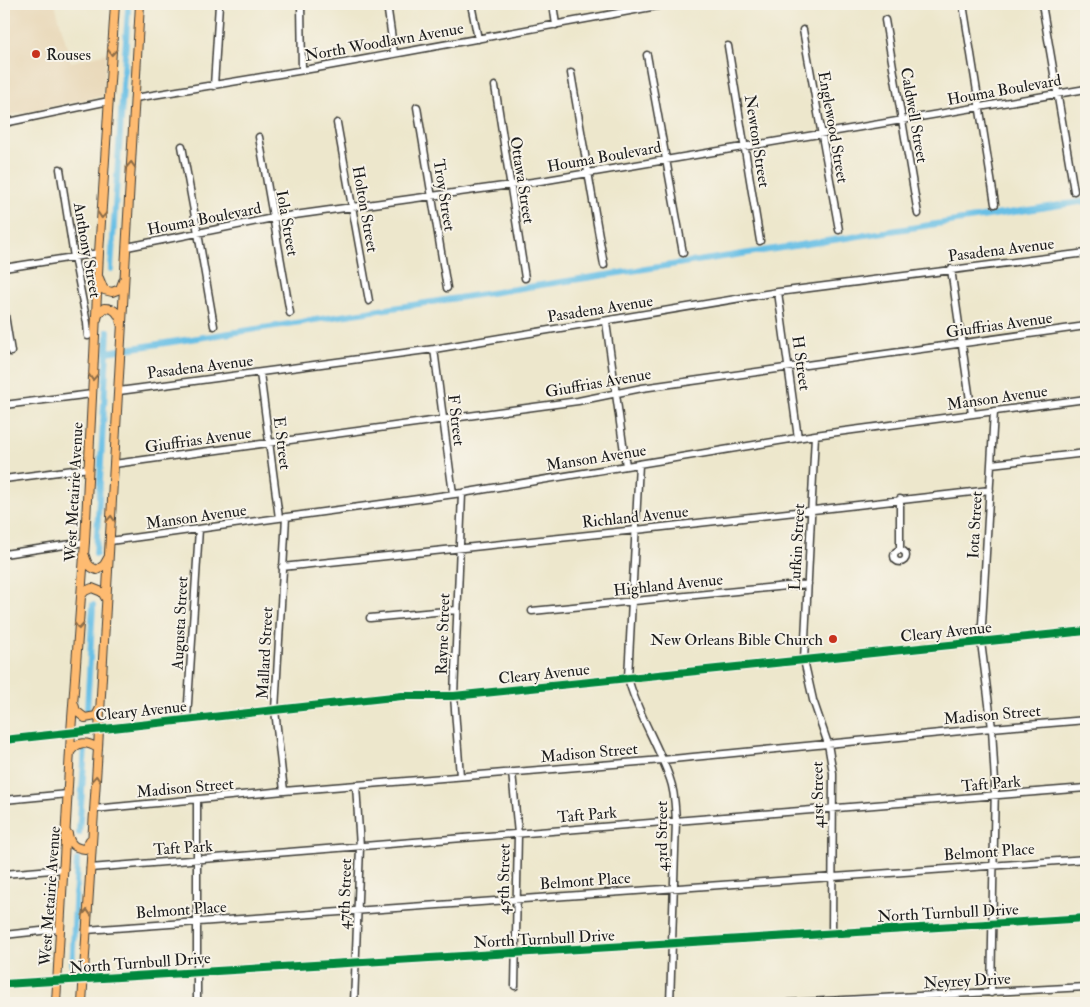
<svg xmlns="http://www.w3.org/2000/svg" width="1090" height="1007" font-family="'IM FELL Double Pica',serif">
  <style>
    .built { fill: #e9d9ba }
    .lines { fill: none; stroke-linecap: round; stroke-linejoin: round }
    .canal { stroke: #67bfe5; stroke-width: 6 }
    .minor-casing { stroke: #3b3a36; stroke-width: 9 }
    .major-casing { stroke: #3b3a36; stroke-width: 10 }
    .minor { stroke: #fff; stroke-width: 6 }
    .major { stroke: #febb71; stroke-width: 8 }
    .cycleway-casing { stroke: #f7f3e8; stroke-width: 11 }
    .cycleway { stroke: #00873e; stroke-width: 8 }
    .oneway { stroke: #8d6c46 }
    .poi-dot { fill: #c8321e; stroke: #f7f3e8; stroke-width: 2 }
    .labels { text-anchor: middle; stroke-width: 4; stroke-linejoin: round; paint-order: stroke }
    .street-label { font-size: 16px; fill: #1c1c1c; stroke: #f7f3e8 }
    .poi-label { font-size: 16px; fill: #1c1c1c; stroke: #f7f3e8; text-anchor: start }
  </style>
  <rect width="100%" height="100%" fill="#f7f3e8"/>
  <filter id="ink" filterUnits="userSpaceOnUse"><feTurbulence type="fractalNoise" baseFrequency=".02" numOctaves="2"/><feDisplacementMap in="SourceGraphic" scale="10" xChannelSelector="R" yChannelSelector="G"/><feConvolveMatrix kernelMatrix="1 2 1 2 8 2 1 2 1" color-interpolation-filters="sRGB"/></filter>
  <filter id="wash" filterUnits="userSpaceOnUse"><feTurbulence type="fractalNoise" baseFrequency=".0096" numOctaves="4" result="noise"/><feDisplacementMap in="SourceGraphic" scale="20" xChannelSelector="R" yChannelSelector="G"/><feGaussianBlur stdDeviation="1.12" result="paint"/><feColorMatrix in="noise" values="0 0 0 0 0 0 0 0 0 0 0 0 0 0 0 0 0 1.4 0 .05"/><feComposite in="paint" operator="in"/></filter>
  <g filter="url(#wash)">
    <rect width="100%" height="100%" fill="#ede7cc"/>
    <path class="built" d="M4,4H55L71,62L107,53L103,96L5,116Z"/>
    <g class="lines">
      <path class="canal" d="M111,269L128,10
        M107,352L1086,201
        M96,554L108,331
        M87,711L93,605
        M79,833L85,748
        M72,972L77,860"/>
    </g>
  </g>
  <g filter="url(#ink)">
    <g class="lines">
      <defs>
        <path id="minor" d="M301,4L302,70
          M387,4L394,53
          M471,4L478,39
          M553,4L556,25
          M963,4L995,204
          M1042,4L1074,191
          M885,20L918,214
          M803,30L839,230
          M728,46L760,241
          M647,55L683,253
          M571,73L604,265
          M214,86L219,4
          M495,86L525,278
          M135,98L322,67L668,4
          M417,107L447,288
          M4,123L109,101
          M337,123L369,301
          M259,137L290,313
          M182,146L198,233L214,326
          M60,169L74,257L87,323L88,336
          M127,247L273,218L547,180L1086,89
          M4,268L99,253
          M951,269L972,414
          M778,292L798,438
          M4,309L11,352
          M606,322L626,466
          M434,349L453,494
          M260,373L279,518
          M119,391L434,349L778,292L1086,253
          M4,405L92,394
          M815,435L804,660L813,700L828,744L833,773L832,933
          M114,464L578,401L642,388L1086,326
          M639,464L628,678C637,713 658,744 670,779C675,792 675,807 676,821L670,1003
          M991,464L1086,453
          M4,479L89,468
          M110,541L462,493L815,435L1086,399
          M900,550V499
          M894 556a6 6 0 1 1 12 0a6 6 0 1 1-12 0Z
          M4,554L85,542
          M282,567L636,530L990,490
          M532,611L808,584
          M370,618L457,610
          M187,719L199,529
          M4,740L402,696H454L1086,631
          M512,772L518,834L515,986
          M460,776L454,696L462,493
          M284,791L275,710L286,517
          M4,800L68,794
          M94,809L284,791L662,760L992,728L1086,720
          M90,868L1086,788
          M4,874L64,869
          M86,930L1086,859
          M4,935L59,929
          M4,984L1086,918
          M991,993L995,783L992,728L981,642L994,411
          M197,1003V800
          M354,1003L360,847L356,785
          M789,1003L1086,987"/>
        <path id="major" d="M99,278L104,290L112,292L120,289L123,281
          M97,319L98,315L104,308C115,308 119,313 121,324
          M85,556C87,564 89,567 97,570L104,565L108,558
          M81,596L85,591L92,588L102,592L106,599
          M74,704L76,711L85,718L96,716L100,708
          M70,752C79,740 87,742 98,748
          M68,834C70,844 74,848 85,849L90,840
          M56,1003L71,732L85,542L99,253L115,4
          M82,1003L98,748L140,4"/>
      </defs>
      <use href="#minor" class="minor-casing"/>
      <use href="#major" class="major-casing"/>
      <use href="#minor" class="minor"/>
      <use href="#major" class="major"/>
      <defs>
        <path id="cycleway" d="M4,740L402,696H454L1086,631
          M4,984L1086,918"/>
      </defs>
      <use href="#cycleway" class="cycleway-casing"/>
      <use href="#cycleway" class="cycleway"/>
    </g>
    <defs><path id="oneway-chevron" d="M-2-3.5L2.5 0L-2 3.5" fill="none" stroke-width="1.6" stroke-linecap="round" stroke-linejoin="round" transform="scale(1.25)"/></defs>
    <g class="oneway">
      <use href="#oneway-chevron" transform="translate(112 52) rotate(94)"/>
      <use href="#oneway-chevron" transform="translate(131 165) rotate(-87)"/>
      <use href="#oneway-chevron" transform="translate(102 215) rotate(94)"/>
      <use href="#oneway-chevron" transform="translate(93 377) rotate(93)"/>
      <use href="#oneway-chevron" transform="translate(111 519) rotate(-87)"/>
      <use href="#oneway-chevron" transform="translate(79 626) rotate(94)"/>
      <use href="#oneway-chevron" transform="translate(96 779) rotate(-86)"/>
      <use href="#oneway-chevron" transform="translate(87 913) rotate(-86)"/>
    </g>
  </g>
  <g class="poi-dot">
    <circle cx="36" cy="54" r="5"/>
    <circle cx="833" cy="639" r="5"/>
  </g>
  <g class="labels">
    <g class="street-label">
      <text transform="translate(384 41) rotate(-10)" y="6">North Woodlawn Avenue</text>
      <text transform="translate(1004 89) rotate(-10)" y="6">Houma Boulevard</text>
      <text transform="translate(915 115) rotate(80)" y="6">Caldwell Street</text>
      <text transform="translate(834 127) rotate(80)" y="6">Englewood Street</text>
      <text transform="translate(758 141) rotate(81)" y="6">Newton Street</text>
      <text transform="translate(604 156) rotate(-10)" y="6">Houma Boulevard</text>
      <text transform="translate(523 180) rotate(81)" y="6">Ottawa Street</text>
      <text transform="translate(445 195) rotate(81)" y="6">Troy Street</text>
      <text transform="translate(366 209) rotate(80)" y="6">Holton Street</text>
      <text transform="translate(204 218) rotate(-11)" y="6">Houma Boulevard</text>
      <text transform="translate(288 223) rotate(80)" y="6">Iola Street</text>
      <text transform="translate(1001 249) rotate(-7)" y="6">Pasadena Avenue</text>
      <text transform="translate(88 250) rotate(80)" y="6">Anthony Street</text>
      <text transform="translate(600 308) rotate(-9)" y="6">Pasadena Avenue</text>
      <text transform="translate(999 324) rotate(-8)" y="6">Giuffrias Avenue</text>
      <text transform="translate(802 363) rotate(82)" y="6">H Street</text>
      <text transform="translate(200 366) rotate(-7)" y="6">Pasadena Avenue</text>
      <text transform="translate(598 382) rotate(-10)" y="6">Giuffrias Avenue</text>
      <text transform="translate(997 397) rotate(-8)" y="6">Manson Avenue</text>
      <text transform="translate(457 420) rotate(83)" y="6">F Street</text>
      <text transform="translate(198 439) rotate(-8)" y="6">Giuffrias Avenue</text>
      <text transform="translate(283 443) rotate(83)" y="6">E Street</text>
      <text transform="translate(596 457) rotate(-9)" y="6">Manson Avenue</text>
      <text transform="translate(73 492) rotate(-87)" y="6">West Metairie Avenue</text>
      <text transform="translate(196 516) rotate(-8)" y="6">Manson Avenue</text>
      <text transform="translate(635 516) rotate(-6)" y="6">Richland Avenue</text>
      <text transform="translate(974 525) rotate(-87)" y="6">Iota Street</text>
      <text transform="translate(796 547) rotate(-87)" y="6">Lufkin Street</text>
      <text transform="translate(668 584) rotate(-6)" y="6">Highland Avenue</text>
      <text transform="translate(179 623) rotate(-87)" y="6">Augusta Street</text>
      <text transform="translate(946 631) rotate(-6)" y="6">Cleary Avenue</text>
      <text transform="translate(442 634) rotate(-88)" y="6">Rayne Street</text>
      <text transform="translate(264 653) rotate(-87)" y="6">Mallard Street</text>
      <text transform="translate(544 673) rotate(-6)" y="6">Cleary Avenue</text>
      <text transform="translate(141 710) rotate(-6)" y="6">Cleary Avenue</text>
      <text transform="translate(992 714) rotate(-5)" y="6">Madison Street</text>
      <text transform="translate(589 752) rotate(-5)" y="6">Madison Street</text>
      <text transform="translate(991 783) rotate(-5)" y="6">Taft Park</text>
      <text transform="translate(185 787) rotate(-5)" y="6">Madison Street</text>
      <text transform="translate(817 795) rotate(-91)" y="6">41st Street</text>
      <text transform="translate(587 814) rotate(-5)" y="6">Taft Park</text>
      <text transform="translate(661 836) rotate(-90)" y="6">43rd Street</text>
      <text transform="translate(183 847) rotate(-4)" y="6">Taft Park</text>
      <text transform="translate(989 851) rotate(-4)" y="6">Belmont Place</text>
      <text transform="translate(503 879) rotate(-89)" y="6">45th Street</text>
      <text transform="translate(585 880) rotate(-4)" y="6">Belmont Place</text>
      <text transform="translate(344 894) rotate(-88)" y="6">47th Street</text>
      <text transform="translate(49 896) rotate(-86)" y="6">West Metairie Avenue</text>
      <text transform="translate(181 909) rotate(-4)" y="6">Belmont Place</text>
      <text transform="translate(948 912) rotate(-3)" y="6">North Turnbull Drive</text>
      <text transform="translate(544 938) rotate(-3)" y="6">North Turnbull Drive</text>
      <text transform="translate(140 962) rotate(-4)" y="6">North Turnbull Drive</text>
      <text transform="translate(967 980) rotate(-3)" y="6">Neyrey Drive</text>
    </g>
    <g class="poi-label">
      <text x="46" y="60">Rouses</text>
      <text x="823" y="645" text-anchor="end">New Orleans Bible Church</text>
    </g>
  </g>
  <rect width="1090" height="1007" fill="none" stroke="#f7f3e8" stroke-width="20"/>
</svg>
